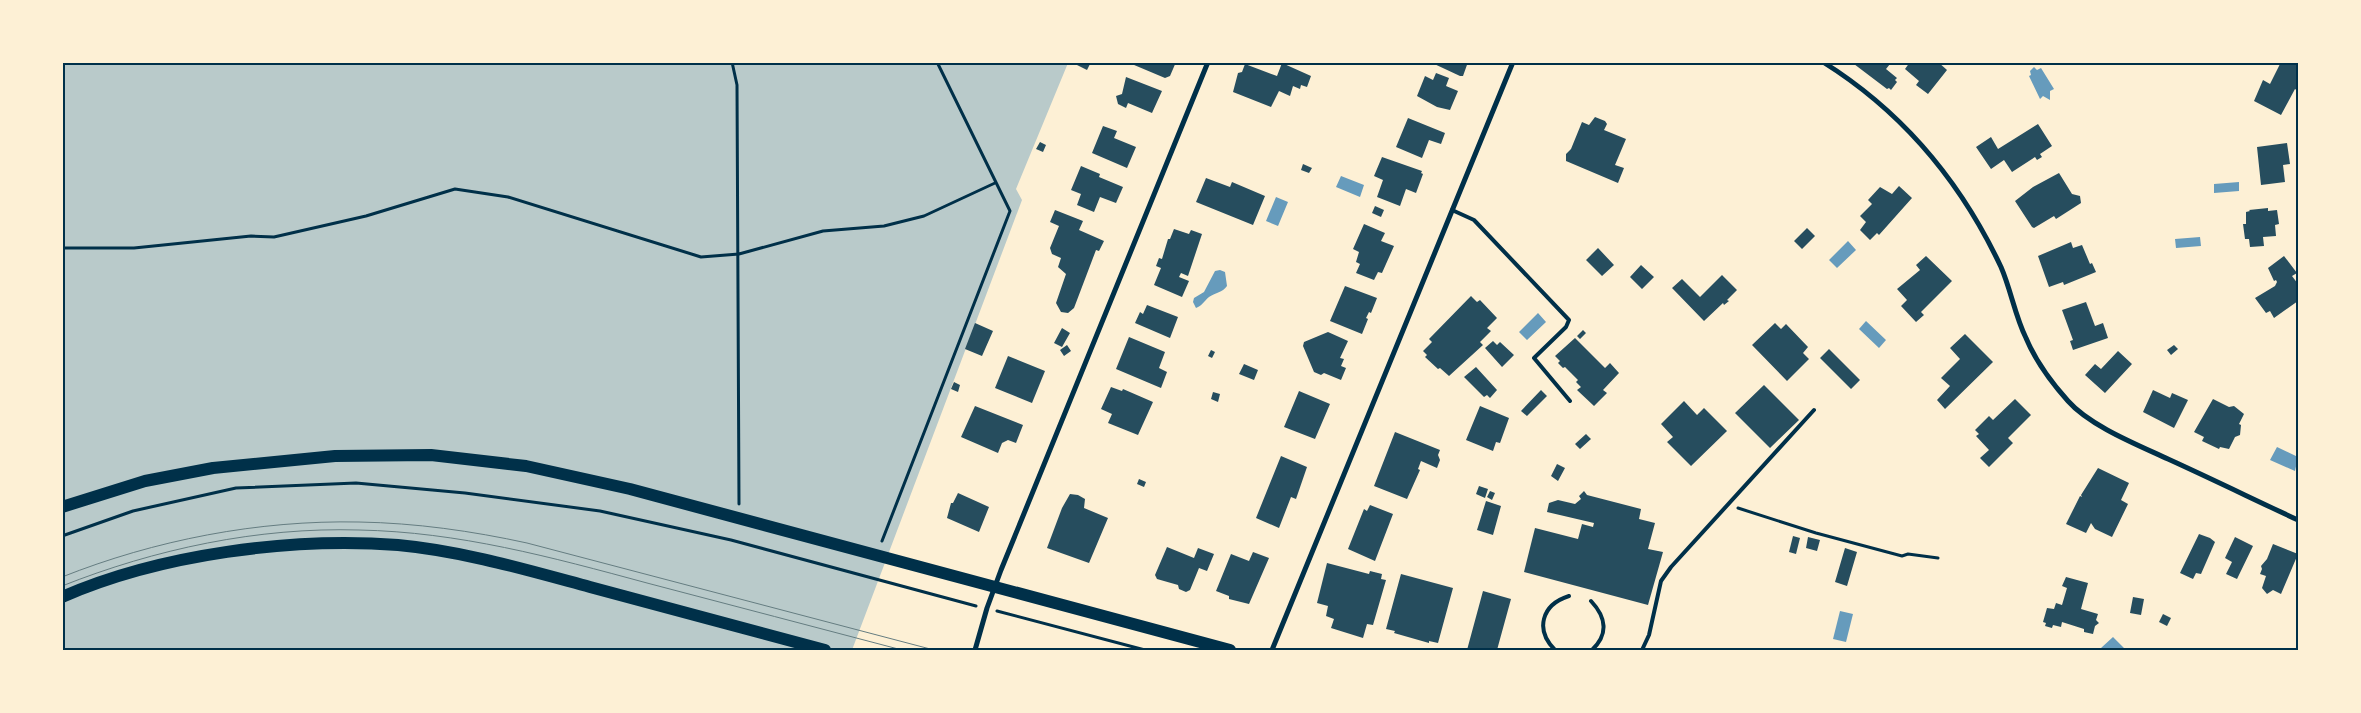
<svg xmlns="http://www.w3.org/2000/svg" width="2361" height="713" font-family="'PT Sans Narrow',sans-serif">
  <style>
    .green { fill: #b9caca }
    .water { fill: #669bbc }
    .building { fill: #264d5e }
    .lines { fill: none; stroke-linecap: round; stroke-linejoin: round }
    .path { stroke: #003049; stroke-width: 3 }
    .service { stroke: #003049; stroke-width: 4 }
    .minor { stroke: #003049; stroke-width: 5 }
    .primary { stroke: #003049; stroke-width: 12 }
    .tram { stroke: #657d81; stroke-width: 1 }
    .neatline { fill: none; stroke: #003049; stroke-width: 2 }
  </style>
  <rect width="100%" height="100%" fill="#fdf0d5"/>
  <path class="green" d="M62,63H1068L1016,189L1022,200L852,650H63Z"/>
  <path class="water" d="M2034,67L2037,70L2041,68L2054,89L2050,91V100L2043,96L2040,99L2029,76L2031,75L2030,71Z
    M1341,176L1364,185L1360,197L1336,187Z
    M2239,182V191L2214,193V184Z
    M1276,197L1288,202L1278,226L1266,221Z
    M2200,237L2201,246L2176,248L2175,239Z
    M1848,241L1856,250L1837,268L1829,260Z
    M1220,270L1225,272L1227,286C1222,293 1216,292 1209,297C1204,301 1202,306 1196,308L1193,302L1194,298L1204,292L1215,271Z
    M1538,313L1546,322L1527,340L1519,332Z
    M1866,321L1886,340L1879,348L1859,329Z
    M2277,447L2298,457L2295,471L2270,460Z
    M1840,611L1853,614L1846,642L1833,639Z
    M2113,637L2126,650H2103L2101,648Z"/>
  <path class="building" d="M1071,62H1091L1087,70Z
    M1127,62H1176L1170,76L1165,78Z
    M1430,62H1468L1463,76H1460Z
    M1856,62H1888L1890,64L1886,69L1897,78L1895,80L1897,82L1891,90L1889,88L1887,89L1854,64Z
    M1910,62H1938L1947,70L1928,94L1916,85L1919,81L1905,69Z
    M2281,62H2293L2298,65V91L2295,89L2281,115L2254,101L2263,80L2270,84Z
    M1282,63L1311,76L1307,87L1301,85L1300,89L1293,86L1290,96L1279,91L1271,107L1233,92L1238,73L1242,72L1245,64L1277,76Z
    M1436,73L1449,78L1446,86L1458,91L1450,110L1437,107L1417,96L1425,76L1433,80Z
    M1126,77L1162,91L1152,113L1128,103L1126,108L1118,104L1116,96L1122,94Z
    M1595,117L1605,121L1607,124L1604,130L1626,139L1615,165L1624,168L1618,183L1566,161V154L1571,149L1582,122L1589,125Z
    M1408,118L1445,133L1441,144L1429,140L1422,158L1396,147Z
    M2038,124L2052,146L2040,154L2042,157L2037,160L2035,157L2012,172L2004,160L1991,169L1976,147L1991,137L1998,149Z
    M1103,126L1117,131L1114,138L1136,147L1127,168L1092,153Z
    M1040,142L1046,145L1043,152L1036,149Z
    M2287,143L2290,164L2283,165L2285,182L2261,185L2257,147Z
    M1382,157L1422,171L1421,173L1423,174L1416,193L1406,189L1400,206L1377,197L1383,180L1374,176Z
    M1303,164L1312,168L1309,173L1301,170Z
    M1081,166L1100,174L1099,177L1123,187L1116,203L1100,197L1094,212L1077,205L1081,194L1071,190Z
    M2059,173L2072,194L2080,196L2081,203L2056,219L2054,216L2034,228L2032,227L2015,201L2033,187Z
    M1206,178L1230,187L1232,182L1265,196L1253,225L1196,202Z
    M1899,186L1912,198L1879,235L1877,233L1870,240L1860,230L1866,222L1860,216L1872,204L1868,200L1880,187L1892,194Z
    M1375,206L1384,210L1381,217L1372,213Z
    M2268,208V211L2277,210L2279,224L2275,225L2276,236L2263,237L2264,246L2250,247L2249,239H2245L2243,224H2246V212L2250,211L2249,210Z
    M1055,210L1083,221L1079,230L1104,241L1099,251L1096,250L1074,308L1068,313L1061,312L1056,303L1066,274L1058,267L1061,258L1052,254L1050,248L1059,226L1050,222Z
    M1364,224L1385,233L1381,241L1394,246L1382,273L1378,272L1374,280L1356,273L1360,264L1356,262L1359,252L1353,249Z
    M1807,228L1815,236L1802,249L1794,241Z
    M1174,229L1189,234L1191,230L1202,234L1188,276L1181,273L1179,277L1189,281L1182,297L1154,285L1161,268L1156,266L1159,258L1162,259L1168,239H1170Z
    M2071,242L2073,248L2082,245L2090,264L2092,263L2096,272L2064,285L2063,282L2049,287L2038,256Z
    M1598,248L1614,265L1602,276L1586,260Z
    M1926,256L1952,281L1921,312L1924,315L1916,322L1901,306L1907,300L1897,289L1920,270L1916,265Z
    M2284,256L2297,273L2292,276L2298,284V301L2274,318L2270,311L2266,313L2255,298L2275,286L2277,282L2276,280L2274,281L2268,268Z
    M1641,265L1654,277L1642,289L1630,277Z
    M1722,275L1737,290L1727,300L1729,301L1724,305L1723,303L1704,321L1672,288L1682,279L1700,297Z
    M1345,286L1377,298L1371,313L1369,312L1366,318L1368,319L1362,334L1330,321Z
    M1471,296L1477,302L1480,300L1497,318L1487,328L1491,331L1480,342L1483,345L1449,376L1440,368L1438,369L1425,357L1427,355L1423,351L1432,342L1429,339Z
    M2086,302L2095,326L2103,323L2108,338L2073,350L2070,341L2073,340L2062,310Z
    M1147,305L1178,317L1170,338L1135,323L1140,312L1143,314Z
    M975,323L993,331L982,356L965,349Z
    M1775,323L1781,329L1786,324L1808,347L1803,353L1809,359L1787,381L1752,345Z
    M1062,328L1070,333L1062,347L1054,343Z
    M1583,330L1586,333L1580,339L1577,336Z
    M1328,332L1348,341L1340,358L1344,359L1341,366L1346,368L1341,380L1324,373L1321,375L1314,372L1303,346L1304,342Z
    M1965,334L1993,362L1945,409L1937,400L1950,386L1941,378L1960,359L1950,348Z
    M1129,337L1165,352L1159,368L1167,372L1161,388L1116,369Z
    M1575,338L1605,368L1610,363L1619,373L1603,390L1607,393L1594,406L1577,390L1581,387L1576,382L1578,380L1565,367L1563,368L1558,363L1560,361L1555,356Z
    M1493,341L1497,345L1500,342L1514,355L1502,367L1485,348Z
    M1067,345L1071,351L1064,356L1060,350Z
    M2174,345L2178,349L2171,355L2167,350Z
    M1829,349L1860,380L1851,389L1820,358Z
    M1211,350L1215,352L1212,358L1208,356Z
    M2118,351L2132,364L2105,393L2085,375L2095,364L2101,369Z
    M1008,356L1045,371L1032,403L995,388Z
    M1244,364L1258,370L1254,380L1239,374Z
    M1476,367L1497,390L1490,398L1487,395L1484,397L1464,377Z
    M954,382L960,385L958,392L951,389Z
    M1764,385L1799,420L1770,448L1735,413Z
    M1111,387L1122,391L1123,389L1153,402L1138,435L1108,423L1112,414L1101,409Z
    M1541,390L1547,396L1527,416L1521,411Z
    M2153,390L2170,398L2172,393L2188,400L2174,428L2143,412Z
    M1299,391L1330,404L1315,439L1284,427Z
    M1213,392L1220,394L1218,402L1211,399Z
    M2015,399L2031,415L2008,438L2013,443L1989,467L1980,458L1989,450L1976,436L1979,434L1975,430L1989,416L1993,420Z
    M2213,399L2229,407L2234,406L2244,414L2239,424L2241,425L2240,435L2235,437L2229,449L2220,447L2219,449L2202,441L2204,437L2194,432Z
    M1684,401L1697,415L1704,408L1727,431L1691,466L1667,442L1673,437L1661,424Z
    M975,406L1023,425L1016,443L1008,440L1002,443L998,453L961,437Z
    M1480,406L1509,418L1500,443L1496,442L1493,451L1466,440Z
    M1395,432L1440,450L1438,455L1440,460L1437,468L1421,461L1418,469L1420,470L1407,499L1374,486Z
    M1586,434L1591,439L1580,449L1575,444Z
    M1281,456L1307,467L1296,499L1291,497L1279,528L1256,518Z
    M1557,464L1565,468L1558,481L1551,476Z
    M2098,468L2129,483L2121,500L2128,504L2112,537L2095,529L2091,523L2086,533L2066,524L2080,496L2082,497L2081,495Z
    M1139,479L1146,482L1144,487L1137,484Z
    M1479,486L1488,489L1485,498L1476,494Z
    M1490,491L1495,493L1492,500L1487,497Z
    M1584,491L1587,495L1641,509L1639,519L1655,523L1648,549L1663,552L1648,605L1524,572L1535,528L1578,539L1582,524L1593,527L1594,523L1547,512L1549,503L1558,500L1575,504L1581,499L1579,496Z
    M958,493L989,507L979,532L947,518L951,503H953Z
    M1070,494L1078,495L1085,499L1084,508L1108,518L1089,563L1047,548L1062,508Z
    M1486,501L1501,506L1493,535L1477,530Z
    M1370,505L1393,514L1375,561L1348,549L1364,509L1367,511Z
    M2199,534L2210,538L2215,542L2201,574L2196,573L2193,579L2180,573Z
    M1793,536L1800,538L1796,554L1789,552Z
    M1808,537L1820,540L1817,551L1806,548Z
    M2235,537L2253,546L2237,579L2226,574L2232,562L2225,558Z
    M2273,544L2298,554L2281,594L2273,590L2267,594L2262,588L2266,576L2260,574L2262,569L2261,566L2267,559Z
    M1167,547L1194,558L1198,548L1214,554L1207,571L1199,568L1190,590L1186,592L1179,589L1178,585L1157,579L1155,575Z
    M1845,548L1857,552L1847,586L1835,582Z
    M1253,552L1269,558L1249,604L1229,599V596L1216,591L1231,554L1249,561Z
    M1327,563L1369,574L1370,571L1382,574L1381,579L1386,580L1373,625L1367,624L1363,638L1331,628L1334,619L1326,616L1328,606L1317,603Z
    M1401,574L1453,588L1438,643L1429,641V643L1394,633L1395,631L1386,629Z
    M2066,577L2088,583L2081,609L2098,614L2096,620L2099,623L2095,626L2093,634L2084,632V629L2062,622L2061,627L2053,625L2052,628L2045,626L2046,623L2043,622L2047,608L2054,609L2056,603L2062,605L2067,588L2062,586Z
    M1483,591L1511,599L1497,650H1467Z
    M2133,597L2144,599L2141,615L2130,613Z
    M2163,614L2171,618L2167,626L2159,622Z"/>
  <g class="lines">
    <path class="path" d="M732,62L737,85L739,504
      M62,248H134L251,236L274,237L366,216L455,189L508,197L701,257L739,254L823,231L884,226L924,216L995,183
      M1738,508L1816,533L1902,556L1908,554L1938,558
      M62,536L133,511L236,488L356,483L465,493L600,511L731,540L976,606
      M882,541L1010,211L937,62
      M997,611L1145,650"/>
    <path class="service" d="M1452,210L1474,220L1569,320L1566,327L1534,358L1570,401
      M1591,601C1606,617 1609,634 1592,650
      M1555,650C1535,630 1541,605 1569,596
      M1642,650L1649,635L1661,581L1671,567L1814,410"/>
    <path class="minor" d="M1823,62C1903,112 1961,182 2001,267C2011,290 2015,316 2026,338C2036,362 2051,382 2068,401C2090,426 2138,445 2168,459C2212,479 2255,500 2298,520
      M975,650L987,608L1001,570L1208,62
      M1272,650L1513,62"/>
    <path class="primary" d="M62,507L145,481L213,468L335,456L431,455L526,466L630,489L1230,650
      M62,597C160,554 292,537 398,545C463,551 527,570 590,587C668,608 747,629 825,650"/>
    <path class="tram" d="M62,577C155,540 258,520 359,522C416,523 472,531 527,543L934,650
      M62,586C155,549 258,527 359,530C459,532 551,557 647,583C732,605 817,628 902,650"/>
  </g>
  <rect width="2361" height="713" fill="none" stroke="#fdf0d5" stroke-width="128"/>
  <rect x="64" y="64" width="2233" height="585" class="neatline"/>
</svg>
